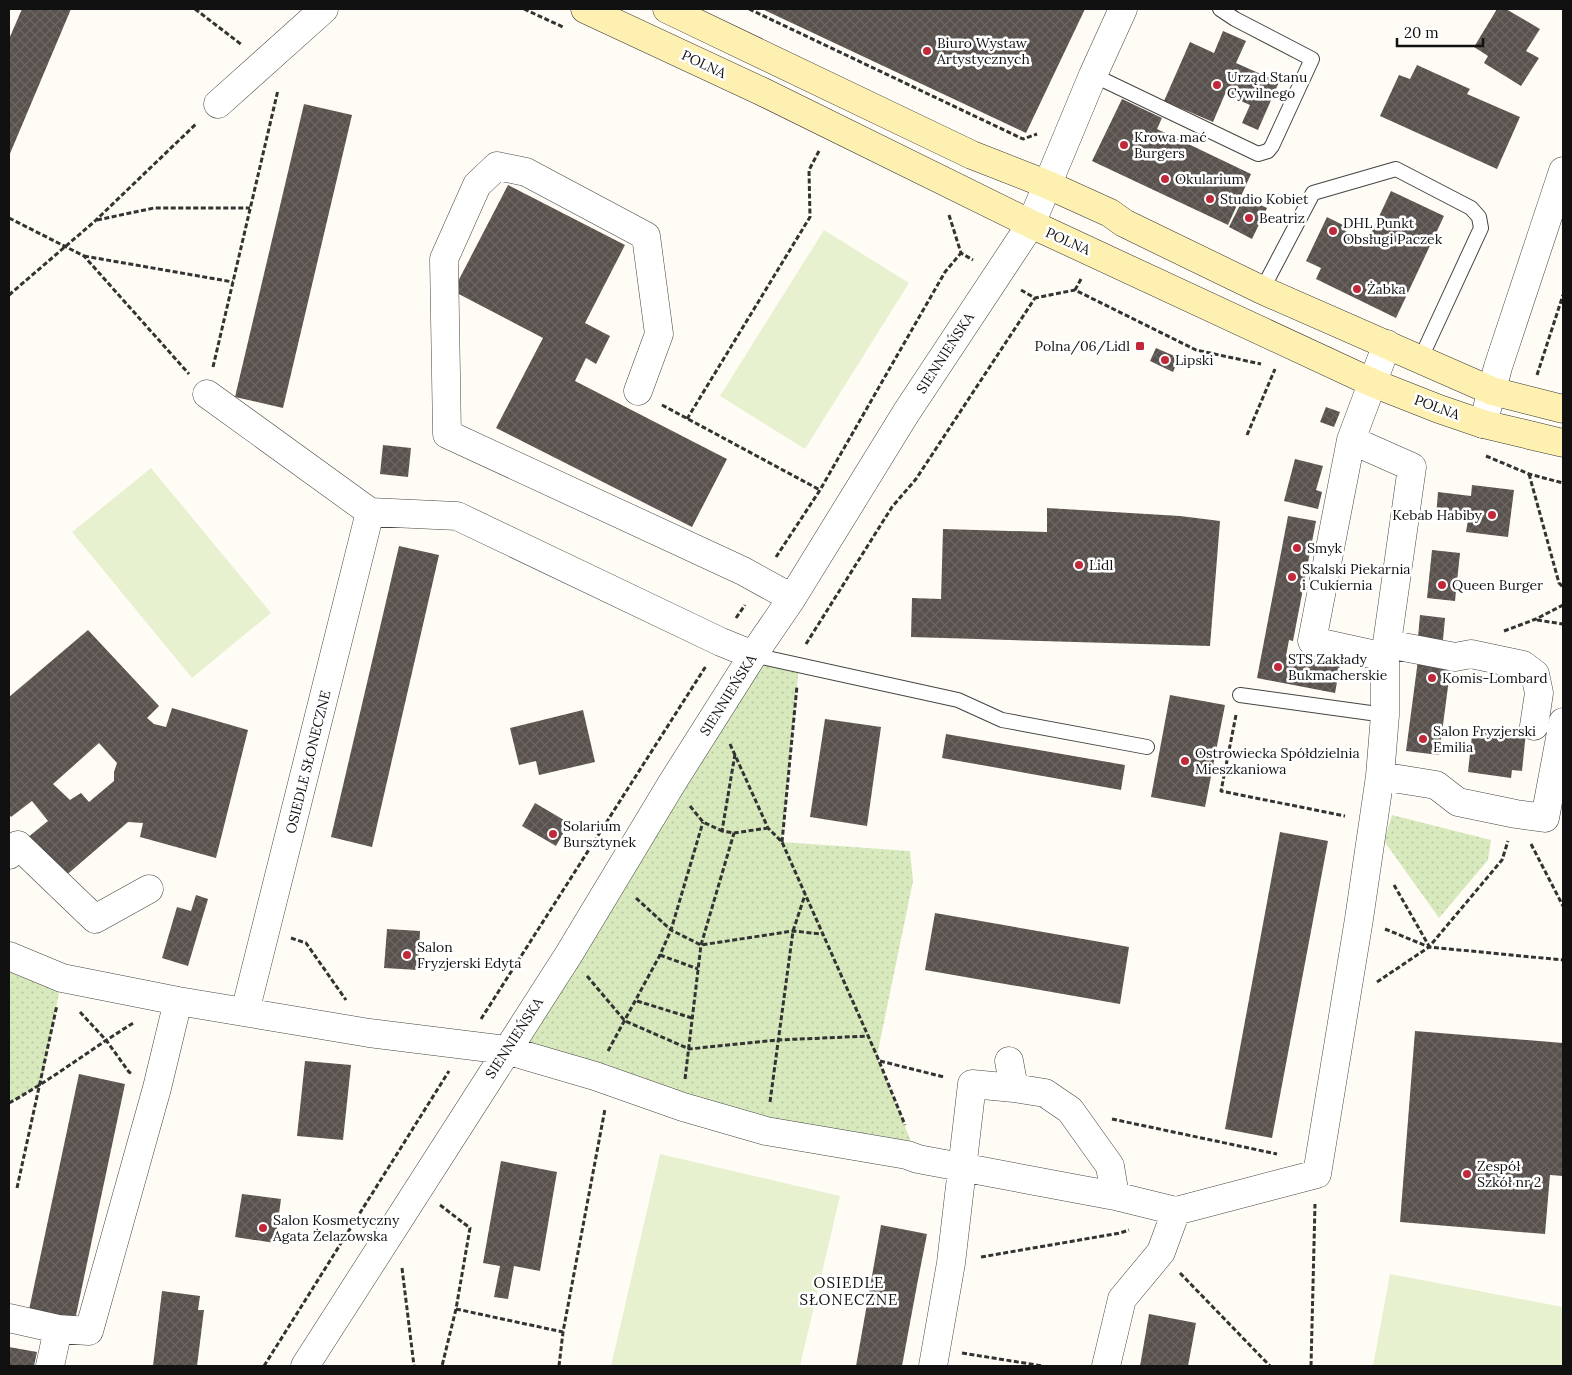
<svg xmlns="http://www.w3.org/2000/svg" width="1572" height="1375" font-family="Lora,serif">
  <style>
    .park { fill: url(#park-dots) }
    .pitch { fill: #e8f1cf }
    .building { fill: url(#building-cross-hatch); fill-rule: evenodd }
    .lines { fill: none; stroke-linecap: round; stroke-linejoin: round }
    .lane-casing { stroke: #444; stroke-width: 16 }
    .street-casing { stroke: #444; stroke-width: 29 }
    .secondary-casing { stroke: #333; stroke-width: 29 }
    .path { stroke: #333; stroke-width: 3; stroke-dasharray: 5 2.5; stroke-linecap: butt }
    .lane { stroke: #fff; stroke-width: 14 }
    .street { stroke: #fff; stroke-width: 28 }
    .secondary { stroke: #fef0b1; stroke-width: 28 }
    .poi-dot { fill: #c1283a; stroke: #fff; stroke-width: 2 }
    .labels { text-anchor: middle; stroke-width: 5; stroke-linejoin: round; paint-order: stroke }
    .poi-label { font-size: 14px; fill: #111; stroke: #fff; text-anchor: start }
    .street-label { font-size: 14px; fill: #111; stroke: #fff }
    .neighbourhood-label { font-size: 15px; letter-spacing: 1px; fill: #111; stroke: #fff }
  </style>
  <defs>
    <pattern id="park-dots" width="8" height="8" patternUnits="userSpaceOnUse" patternTransform="scale(1.25)"><rect width="8" height="8" fill="#d8eabd"/><path d="M2 2h.1M6 6h.1" fill="none" stroke="#b8c8a1" stroke-width="1.8" stroke-linecap="round"/></pattern>
    <pattern id="building-cross-hatch" width="8" height="8" patternUnits="userSpaceOnUse" patternTransform="scale(1.25)"><rect width="8" height="8" fill="#59514d"/><path d="M0 0l8 8M0 8l8-8" fill="none" stroke="#6c6662"/></pattern>
  </defs>
  <rect width="100%" height="100%" fill="#fffcf5"/>
  <path class="park" d="M753,655L799,665L782,842L910,851L913,881L877,1056L918,1159L506,1050Z
    M1392,815L1491,840L1488,860L1439,918L1384,841Z
    M9,956L62,978L41,1085L9,1103Z"/>
  <path class="pitch" d="M824,230L909,283L805,449L720,396Z
    M151,468L271,613L192,678L72,532Z
    M660,1154L840,1196L800,1366H611Z
    M1390,1274L1563,1307V1366H1373Z"/>
  <path class="building" d="M22,9H71L9,156V39Z
    M762,9H1085L1026,133Z
    M1497,9H1506L1540,29L1526,51L1539,58L1521,86L1484,63L1488,56L1474,47Z
    M1223,31L1246,41L1236,63L1279,82L1258,130L1242,123L1250,105L1225,94L1213,122L1164,101L1190,42L1214,53Z
    M1417,65L1470,89L1467,94L1520,117L1497,169L1380,116L1399,75L1410,79Z
    M1122,99L1162,118L1157,129L1251,174L1228,225L1092,161Z
    M304,104L352,115L283,408L235,397Z
    M508,185L625,245L585,323L610,336L596,364L586,358L575,381L727,459L692,527L496,428L543,338L453,291Z
    M1391,191L1444,216L1396,318L1316,279L1321,268L1306,261L1327,217L1347,227L1345,231L1367,242Z
    M1244,197L1267,208L1252,239L1229,227Z
    M1156,348L1179,358L1173,372L1150,361Z
    M1326,407L1340,412L1334,427L1320,422Z
    M383,445L411,448L408,477L380,474Z
    M1295,459L1323,466L1316,490L1322,492L1318,509L1284,501Z
    M1472,485L1514,490L1508,537L1466,532L1468,520L1436,516L1438,492L1471,496Z
    M1047,508L1180,516L1220,521L1210,646L911,637L912,598L941,599L943,529L1047,532Z
    M1288,516L1316,521L1293,641L1289,640L1286,656L1340,666L1335,693L1257,678Z
    M399,546L439,555L372,847L331,837Z
    M1432,550L1460,553L1455,601L1427,598Z
    M1420,615L1445,618L1443,640L1418,637Z
    M88,630L159,706L147,718L154,724L166,727L172,708L248,730L216,858L140,837L143,823L128,822L63,878L27,838L48,821L32,801L11,817L9,814V697ZM99,743L117,763L114,772V781L89,802L81,793L70,800L53,784Z
    M1418,660L1451,664L1439,755L1406,751Z
    M1170,695L1225,705L1205,807L1151,797Z
    M583,710L595,762L539,775L536,761L519,765L510,728Z
    M825,719L881,727L867,826L810,817Z
    M1473,726L1526,732L1522,771L1512,770L1511,778L1468,772Z
    M946,734L1125,765L1121,790L942,758Z
    M535,803L569,823L556,846L522,826Z
    M1280,832L1328,841L1272,1138L1225,1129Z
    M196,895L208,899L188,966L162,958L177,907L191,911Z
    M935,913L1129,947L1120,1004L925,970Z
    M387,929L420,931L418,970L384,968Z
    M1415,1031L1563,1043V1176L1550,1175L1545,1234L1400,1222Z
    M305,1061L351,1065L343,1140L297,1136Z
    M79,1074L125,1084L75,1320L29,1310Z
    M501,1161L557,1172L540,1271L514,1266L508,1299L494,1297L500,1266L483,1263Z
    M242,1194L281,1199L275,1243L235,1237Z
    M881,1225L927,1234L917,1285L902,1366H856Z
    M162,1291L200,1296L198,1310H204L197,1366H153Z
    M1149,1314L1196,1323L1188,1366H1140Z
    M9,1347L37,1352L34,1366H9Z"/>
  <g class="lines">
    <defs>
      <path id="lane" d="M1093,75L1258,154L1268,151L1272,146L1312,59L1235,19L1220,9
        M1262,290L1313,193L1396,169L1471,208L1479,217L1481,228L1420,360
        M753,655L958,700L1002,720L1147,747
        M1240,695L1385,715"/>
      <path id="street" d="M218,104L324,9
        M638,391L659,334L646,236L526,172L497,166L477,185L444,259L447,434L743,571L792,598
        M207,394L370,512L457,516L721,642L753,655
        M1483,424L1498,367L1563,171
        M1388,644L1455,657L1471,654L1523,665L1535,674L1539,693L1534,726
        M1385,657L1312,641L1351,440L1387,344
        M1380,776L1436,785L1458,802L1516,814L1545,818L1563,722
        M9,855L18,845L95,919L149,889
        M9,956L62,978L178,1001L369,1033L506,1050L595,1076L683,1107L766,1131L907,1155L918,1159L1115,1196L1176,1211L1317,1174L1359,919L1380,776L1385,715V657L1412,467L1351,440
        M245,1012L370,512
        M1009,1061L1014,1088
        M9,1318L58,1329L50,1366
        M58,1329L89,1331L157,1088L178,1001
        M305,1366L569,954L672,783L753,655L792,598L906,413L1031,224L1093,75L1123,9
        M933,1366L951,1263L972,1084L1014,1088L1045,1093L1070,1110L1110,1166L1115,1196
        M1106,1366L1122,1299L1161,1252L1176,1211"/>
      <path id="secondary" d="M585,9L761,91L1031,224L1373,383L1439,409L1483,424L1563,443
        M667,9L972,155L1046,184L1110,213L1124,223L1262,290L1492,391L1563,409"/>
    </defs>
    <use href="#lane" class="lane-casing"/>
    <use href="#street" class="street-casing"/>
    <use href="#secondary" class="secondary-casing"/>
    <path class="path" d="M195,9L242,45
      M524,9L563,27
      M749,9L1023,139L1037,134
      M949,215L961,253L973,260
      M9,218L84,256L189,374
      M97,220L154,208H250
      M84,256L233,282
      M1021,290L1035,298L1075,290L1196,350L1261,364
      M1075,290L1081,279
      M9,295L95,221L197,123
      M213,367L278,90
      M1537,375L1563,295
      M662,405L820,490
      M687,419L810,217L809,170L819,151
      M1247,435L1275,369
      M1486,456L1529,474L1563,483
      M1529,474L1559,583L1563,587
      M776,557L820,490L945,272L961,253
      M736,618L745,605
      M1537,620L1563,624
      M1504,631L1536,619L1563,605
      M806,644L892,507L916,479L1035,298
      M1236,715L1221,791L1345,816
      M730,744L768,828L782,842L877,1056L905,1125
      M735,754L722,831L734,833L768,828
      M690,806L703,822L722,831
      M782,842L797,686
      M1531,844L1563,906
      M1394,885L1429,946
      M636,898L671,930L701,945L793,931L822,934
      M1385,929L1429,947L1563,960
      M291,938L306,943L346,1000
      M660,955L698,969
      M587,976L625,1021L689,1049L778,1040L869,1036
      M1377,982L1429,947L1502,860L1508,841
      M637,1001L692,1018
      M80,1012L106,1040L129,1072L132,1074
      M481,1019L706,666
      M608,1051L660,955L671,930L703,822
      M880,1061L944,1077
      M685,1079L701,945L734,833
      M770,1102L793,931L805,895
      M9,1103C53,1079 92,1048 135,1022
      M1112,1119L1277,1154
      M17,1188L57,1005
      M440,1205L470,1228L456,1309L442,1366
      M981,1257L1120,1233L1129,1230
      M402,1268L414,1366
      M1180,1273L1270,1366
      M456,1309L563,1332
      M962,1353L1043,1366
      M264,1366L449,1071
      M559,1366L563,1332L605,1109
      M1311,1366L1315,1204"/>
    <use href="#lane" class="lane"/>
    <use href="#street" class="street"/>
    <use href="#secondary" class="secondary"/>
  </g>
  <g class="poi-dot">
    <circle cx="927" cy="51" r="5"/>
    <circle cx="1217" cy="85" r="5"/>
    <circle cx="1124" cy="145" r="5"/>
    <circle cx="1165" cy="179" r="5"/>
    <circle cx="1210" cy="199" r="5"/>
    <circle cx="1249" cy="218" r="5"/>
    <circle cx="1333" cy="231" r="5"/>
    <circle cx="1357" cy="289" r="5"/>
    <rect x="1135" y="341" width="10" height="10" rx="2.5"/>
    <circle cx="1165" cy="360" r="5"/>
    <circle cx="1492" cy="515" r="5"/>
    <circle cx="1297" cy="548" r="5"/>
    <circle cx="1079" cy="565" r="5"/>
    <circle cx="1292" cy="577" r="5"/>
    <circle cx="1442" cy="585" r="5"/>
    <circle cx="1278" cy="667" r="5"/>
    <circle cx="1432" cy="678" r="5"/>
    <circle cx="1423" cy="739" r="5"/>
    <circle cx="1185" cy="761" r="5"/>
    <circle cx="553" cy="834" r="5"/>
    <circle cx="407" cy="955" r="5"/>
    <circle cx="1467" cy="1174" r="5"/>
    <circle cx="263" cy="1228" r="5"/>
  </g>
  <g class="labels">
    <g class="poi-label">
      <text x="937" y="48">Biuro Wystaw<tspan x="937" dy="16">Artystycznych</tspan></text>
      <text x="1227" y="82">Urząd Stanu<tspan x="1227" dy="16">Cywilnego</tspan></text>
      <text x="1134" y="142">Krowa mać<tspan x="1134" dy="16">Burgers</tspan></text>
      <text x="1175" y="184">Okularium</text>
      <text x="1220" y="204">Studio Kobiet</text>
      <text x="1259" y="223">Beatriz</text>
      <text x="1343" y="228">DHL Punkt<tspan x="1343" dy="16">Obsługi Paczek</tspan></text>
      <text x="1367" y="294">Żabka</text>
      <text x="1130" y="351" text-anchor="end">Polna/06/Lidl</text>
      <text x="1175" y="365">Lipski</text>
      <text x="1482" y="520" text-anchor="end">Kebab Habiby</text>
      <text x="1307" y="553">Smyk</text>
      <text x="1089" y="570">Lidl</text>
      <text x="1302" y="574">Skalski Piekarnia<tspan x="1302" dy="16">i Cukiernia</tspan></text>
      <text x="1452" y="590">Queen Burger</text>
      <text x="1288" y="664">STS Zakłady<tspan x="1288" dy="16">Bukmacherskie</tspan></text>
      <text x="1442" y="683">Komis-Lombard</text>
      <text x="1433" y="736">Salon Fryzjerski<tspan x="1433" dy="16">Emilia</tspan></text>
      <text x="1195" y="758">Ostrowiecka Spółdzielnia<tspan x="1195" dy="16">Mieszkaniowa</tspan></text>
      <text x="563" y="831">Solarium<tspan x="563" dy="16">Bursztynek</tspan></text>
      <text x="417" y="952">Salon<tspan x="417" dy="16">Fryzjerski Edyta</tspan></text>
      <text x="1477" y="1171">Zespół<tspan x="1477" dy="16">Szkół nr 2</tspan></text>
      <text x="273" y="1225">Salon Kosmetyczny<tspan x="273" dy="16">Agata Żelazowska</tspan></text>
    </g>
    <g class="street-label">
      <text transform="translate(704 64) rotate(25)" y="5">POLNA</text>
      <text transform="translate(1068 241) rotate(24)" y="5">POLNA</text>
      <text transform="translate(945 353) rotate(-57)" y="5">SIENNIEŃSKA</text>
      <text transform="translate(1437 407) rotate(20)" y="5">POLNA</text>
      <text transform="translate(728 695) rotate(-58)" y="5">SIENNIEŃSKA</text>
      <text transform="translate(308 762) rotate(-76)" y="5">OSIEDLE SŁONECZNE</text>
      <text transform="translate(514 1038) rotate(-57)" y="5">SIENNIEŃSKA</text>
    </g>
    <g class="neighbourhood-label">
      <text x="849" y="1288">OSIEDLE<tspan x="849" dy="17">SŁONECZNE</tspan></text>
    </g>
  </g>
  <rect width="1572" height="1375" fill="none" stroke="#111111" stroke-width="20"/>
  <path d="M1397 38v8h86v-8" fill="none" stroke="#111111" stroke-width="2.5"/>
  <text x="1404" y="38" font-size="15" fill="#111111" stroke="#ffffff" stroke-width="4" paint-order="stroke">20 m</text>
</svg>
